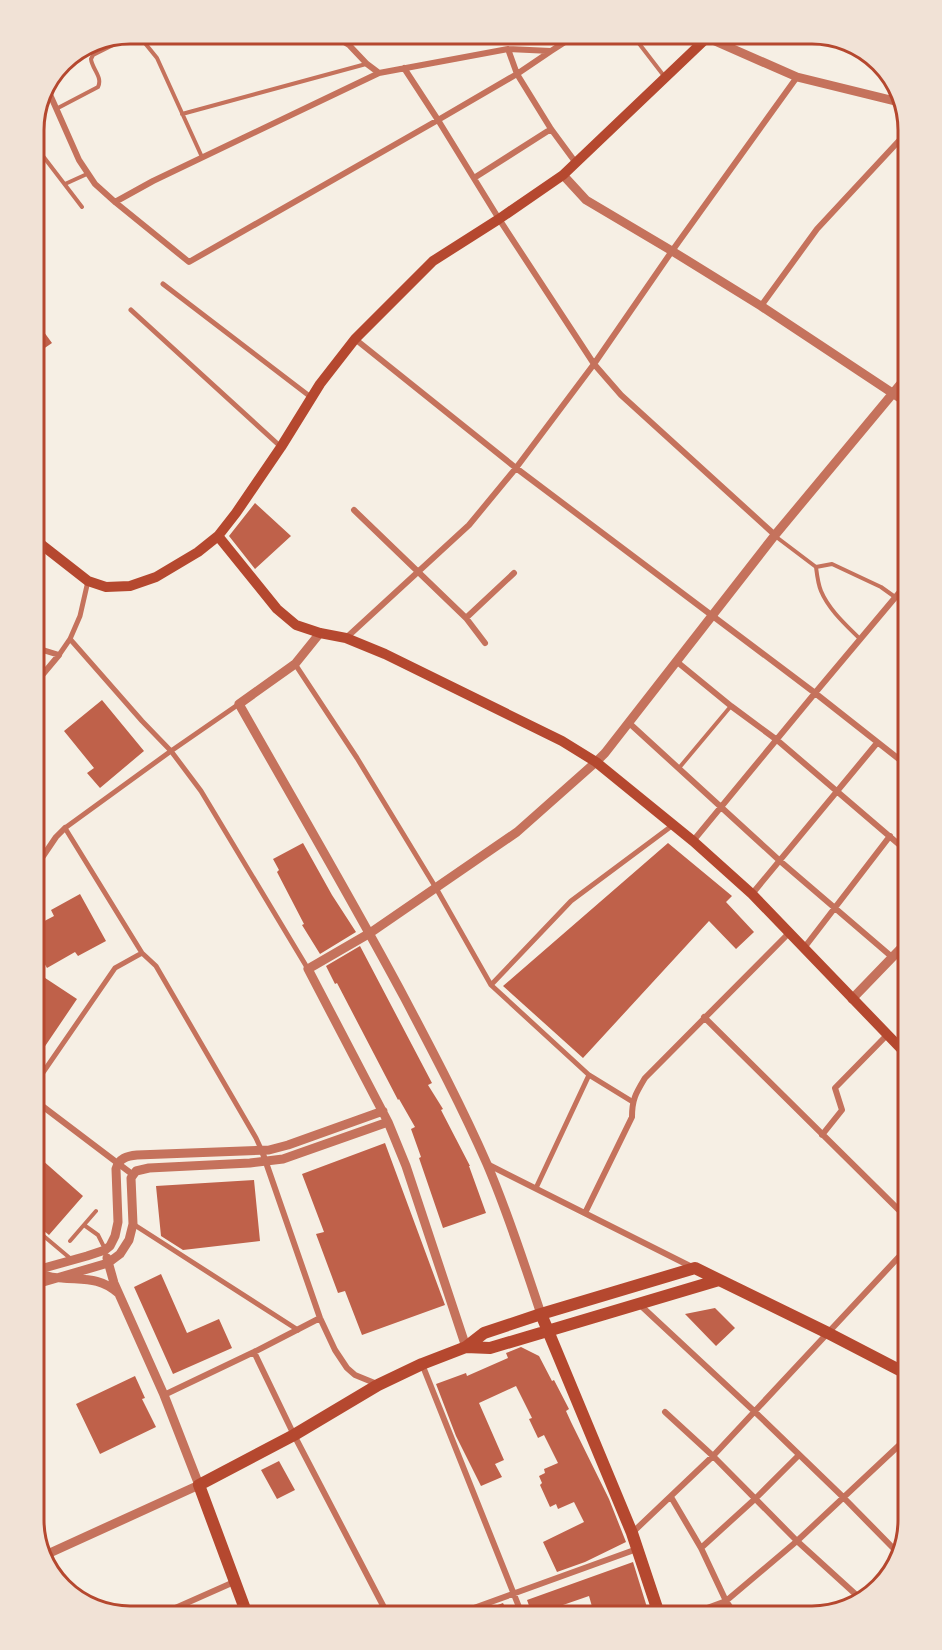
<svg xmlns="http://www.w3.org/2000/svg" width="942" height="1650" font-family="Manrope,sans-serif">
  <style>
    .building { fill: #bf614a }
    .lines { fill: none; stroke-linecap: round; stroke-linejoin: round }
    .service { stroke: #c5725c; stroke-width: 4 }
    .pedestrian { stroke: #c5725c; stroke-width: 5 }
    .minor { stroke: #c5725c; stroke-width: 6 }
    .tertiary { stroke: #c5725c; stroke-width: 9 }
    .secondary { stroke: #b5482f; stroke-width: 10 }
    .primary { stroke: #b5482f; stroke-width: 12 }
    .rim { fill: none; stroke: #b5482f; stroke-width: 3 }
  </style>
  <rect width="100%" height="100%" fill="#f6efe4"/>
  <path class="building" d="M33,317L52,343L33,356Z
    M255,503L291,536L255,569L229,536Z
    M102,700L144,751L100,788L87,773L94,768L64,731Z
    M303,843L332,895L356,932L320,954L302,925L304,924L277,872L279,870L273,859Z
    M668,843L732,896L726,902L754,932L736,949L709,921L583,1058L503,986Z
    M80,894L106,941L78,956L75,952L47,968L33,944V927L54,916L51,910Z
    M360,946L432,1083L428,1085L443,1109L441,1110L470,1166H469L486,1213L443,1228L419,1158L421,1157L411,1129L415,1127L399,1099L398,1100L337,983L335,984L326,966Z
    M33,970L77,999L33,1064Z
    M385,1143L445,1305L362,1335L345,1291L338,1293L316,1234L324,1232L302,1174Z
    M33,1152L83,1196L49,1235L33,1222V1217L41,1207L33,1200Z
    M254,1180L260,1241L183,1250L161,1236L156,1186Z
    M161,1274L187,1333L219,1319L232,1348L173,1374L134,1287Z
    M715,1308L735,1328L716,1346L685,1314Z
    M521,1347L539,1356L552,1381L554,1380L569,1409L566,1411L571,1422L609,1499L626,1542L585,1562L557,1572L543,1542L584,1522L574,1502L558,1509L556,1504L550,1507L540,1485L542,1483L539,1476L545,1473L544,1469L558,1463L544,1435L538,1438L529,1419L532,1418L516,1386L479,1403L504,1460L495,1464L502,1477L481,1486L456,1436L436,1384L466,1373L467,1376L508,1358L506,1353Z
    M135,1376L145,1398L142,1399L156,1427L100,1454L76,1404Z
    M279,1461L295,1490L277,1499L261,1470Z
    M633,1562L650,1617H595L589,1596L563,1605L565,1609L562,1611L564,1617H533L527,1600Z
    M503,1603L510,1617H465Z"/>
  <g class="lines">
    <path class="service" d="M189,33L200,42
      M636,33L634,37L664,76
      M144,42L156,33
      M56,109L98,87C103,77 92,69 91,59L93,55L127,38L133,37L144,42L157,58L202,157
      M182,114L366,64
      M33,143L82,207
      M65,184L87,174
      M775,536L816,567L832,564L881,587L895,597
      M816,567C817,575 818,584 821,591C829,610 846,625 860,639
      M679,768L731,706
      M84,1225L98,1235L105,1249
      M33,1227L71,1259
      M70,1241L96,1211"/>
    <path class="pedestrian" d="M163,284L312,398
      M131,310L281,447
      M88,581L80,616L70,639L142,721L171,751L201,791L308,969
      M59,655L70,639
      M295,664L357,758L436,888L491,985L589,1075L633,1102
      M239,704L171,751L65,828L142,953L156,966L256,1138L262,1151
      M491,985L571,901L673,825
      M33,1087L115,968L142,953
      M536,1188L589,1075
      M133,1224L298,1330"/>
    <path class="minor" d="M329,33L349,45L367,64L379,73
      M508,49L517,74L551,129L576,163
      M404,68L438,120L499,219L594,364L621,395L775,535
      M48,90L79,160L95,184L115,202L189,262L438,120L517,74L551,51
      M474,178L551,129
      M115,202L153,181L379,73L508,49L551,51L579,33
      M761,306L817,229L909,130
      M355,339L516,468L815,693L909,767
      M354,510L466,618L485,643
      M466,618L514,573
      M346,638L469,525L516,468L594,364L672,251L797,77
      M676,661L731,706L777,740L909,853
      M33,686L59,655L33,647
      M628,722L780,861L892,957
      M693,841L815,693L909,581
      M33,871L56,837L65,828
      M752,894L877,743
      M804,948L890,836
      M704,1017L909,1220
      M33,1099L132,1174
      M822,1135L842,1110L835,1088L887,1035
      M262,1151L320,1318L335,1350L347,1368L355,1375L377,1384
      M487,1164L692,1267
      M585,1213L632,1117C632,1099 636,1093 645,1078L789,933
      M639,1304L754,1411L843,1497L899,1554
      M254,1352L294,1435L389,1617
      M422,1364L523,1617
      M164,1395L254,1352L320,1318
      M665,1412L713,1456L797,1541L863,1601
      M671,1497L701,1548L726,1601L737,1617
      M632,1533L713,1456L909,1246
      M701,1548L756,1498L799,1455
      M155,1617L234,1582
      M449,1617L637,1549
      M683,1617L726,1601L797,1541L909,1436"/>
    <path class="tertiary" d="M708,38L797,77L903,103
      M563,175L586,200L672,251L761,306L909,404
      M320,633L295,664L239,704C294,801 351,898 404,997C433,1052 462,1107 487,1164C508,1213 524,1263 541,1314
      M852,999L909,940
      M33,1271L87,1256L105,1250L110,1246L115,1236L118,1222L116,1169C119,1158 127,1156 137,1155L269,1150L288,1145L383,1111
      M33,1271C42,1275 52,1278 62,1278C84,1280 100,1277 118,1293
      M33,1285L108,1263L120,1254L129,1240L133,1224L131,1178L136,1171L149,1168L250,1163L283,1159L388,1122
      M466,1347L406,1166L388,1122L308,969L370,933L517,832L596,762L605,753L775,535L909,374
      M41,1557L199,1485L164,1395L114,1283L107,1258"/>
    <path class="secondary" d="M218,536L277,609L296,625L320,633L346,638L385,654L562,741L596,762L693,841L752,894L909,1057
      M33,538L88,581L106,587L130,586L156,577L198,552L218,536L236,513L281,447L320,384L355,339L433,261L499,219L563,175L712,33"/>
    <path class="primary" d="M541,1314L632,1533L660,1617
      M466,1347L490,1348L719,1280
      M248,1617L199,1485L294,1435L378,1385L422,1364L466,1347L484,1333L541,1314L695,1268L828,1333L909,1375"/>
  </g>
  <path d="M0 0H942V1650H0ZM130 44H812A86 86 0 0 1 898 130V1520A86 86 0 0 1 812 1606H130A86 86 0 0 1 44 1520V130A86 86 0 0 1 130 44Z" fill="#f1e2d6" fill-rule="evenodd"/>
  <path class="rim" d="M130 44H812A86 86 0 0 1 898 130V1520A86 86 0 0 1 812 1606H130A86 86 0 0 1 44 1520V130A86 86 0 0 1 130 44Z"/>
</svg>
